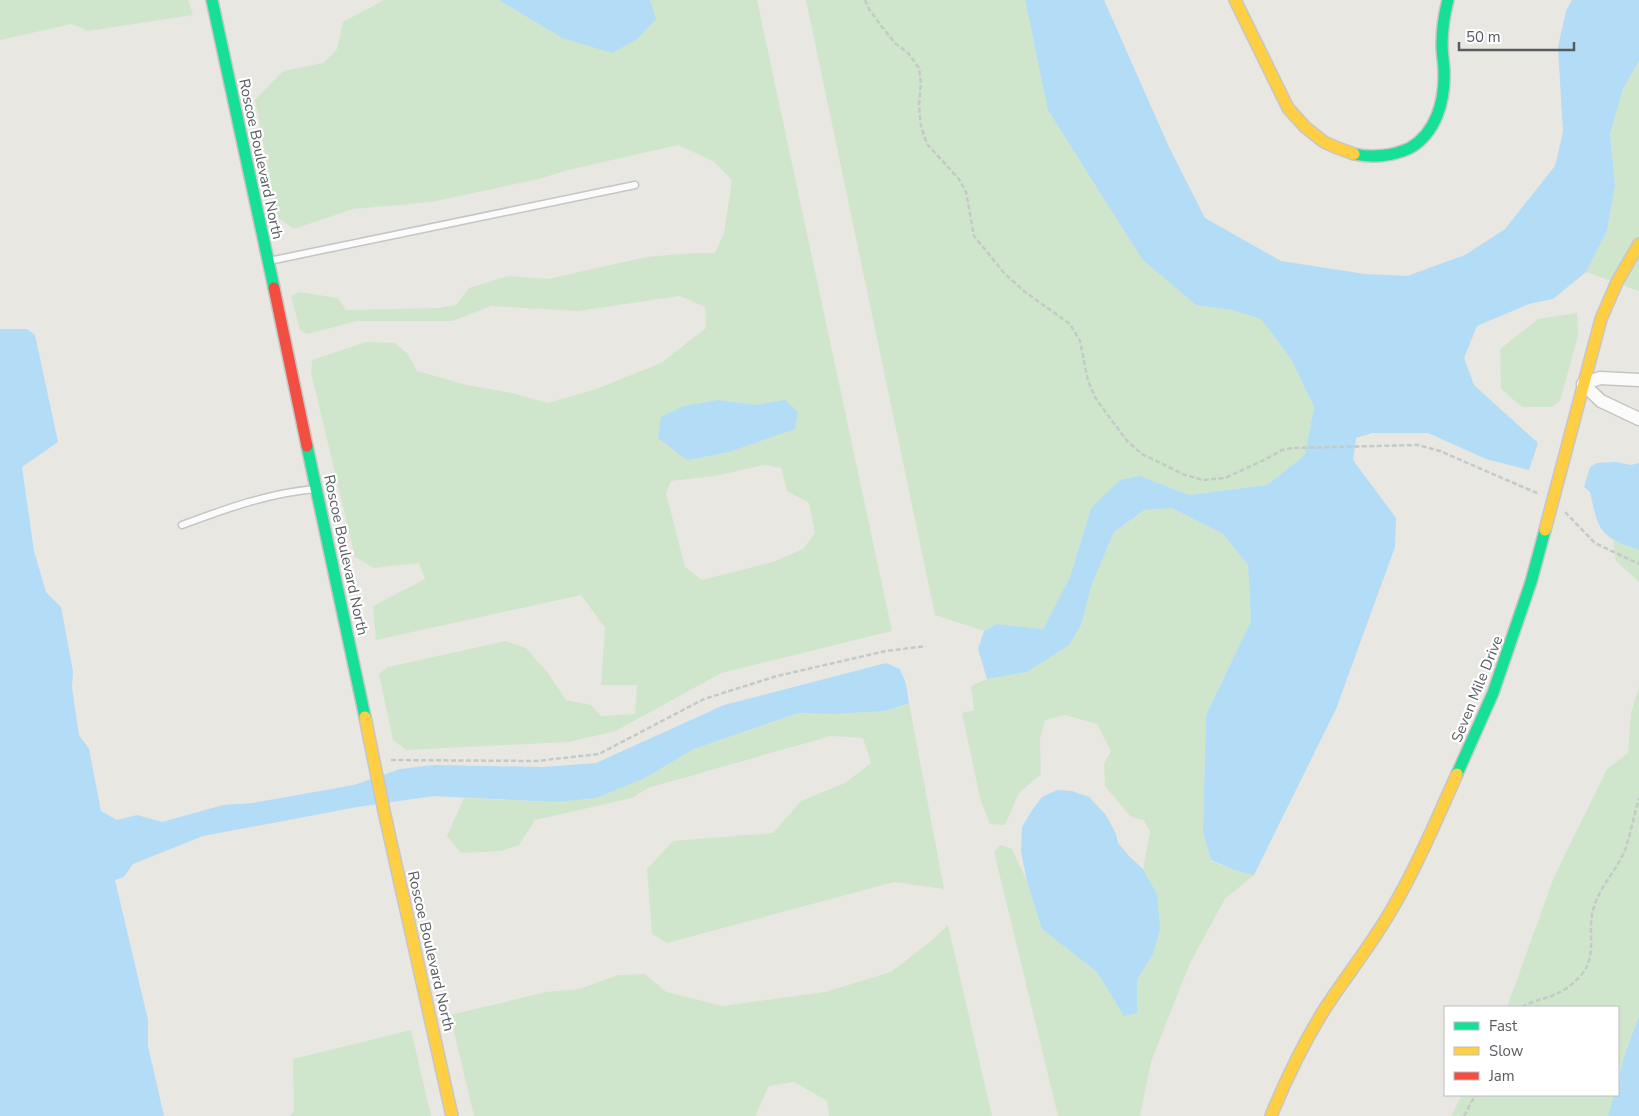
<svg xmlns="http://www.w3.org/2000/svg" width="1639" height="1116" font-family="'Nunito Sans',sans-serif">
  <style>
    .green { fill: #d0e6cc; fill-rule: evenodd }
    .water { fill: #b3dcf6 }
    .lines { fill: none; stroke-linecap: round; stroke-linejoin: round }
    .lane-casing { stroke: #c5c5c5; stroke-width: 9 }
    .street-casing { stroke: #c5c5c5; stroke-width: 15 }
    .fast-casing { stroke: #c6c6c6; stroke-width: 14 }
    .slow-casing { stroke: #c6c6c6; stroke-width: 14 }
    .jam-casing { stroke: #c6c6c6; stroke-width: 14 }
    .path { stroke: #c4cac6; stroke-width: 2.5; stroke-dasharray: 5 2.5; stroke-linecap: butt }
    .lane { stroke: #fcfbfb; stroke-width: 6 }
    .street { stroke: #fcfbfb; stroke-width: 12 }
    .fast { stroke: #16e098; stroke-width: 11 }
    .slow { stroke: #ffcf43; stroke-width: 11 }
    .jam { stroke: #f24e42; stroke-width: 11 }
    .labels { text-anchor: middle; stroke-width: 4.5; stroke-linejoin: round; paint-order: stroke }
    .street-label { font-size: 15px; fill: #585c61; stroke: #fff }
  </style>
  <rect width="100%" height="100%" fill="#e9e7e2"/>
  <path class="green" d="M0,0H188L193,15L88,31L72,24L0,40Z
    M384,0H499L562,38L651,2L649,0H757L892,631L721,673L616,731L568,742L406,750L393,740L379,674L388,667L506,641L526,648L548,673L566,700L591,705L601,716L635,714L637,685H601L605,628L581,595L376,640L373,606L425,579L419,563L374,568L355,557L311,372L312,360L366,342L394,343L407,353L417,371L467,385L512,393L548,403L596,389L661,363L706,328L705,307L680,296L578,311L491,306L453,321H357L307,334L300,330L291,296L299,292L338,298L346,310L438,308L456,305L469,288L508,276L548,279L646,257L692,253H715L724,233L732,180L713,161L678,145L568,170L539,179L431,202L353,209L294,229L277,217L255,100L283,71L323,63L337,49L343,22ZM764,465L781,468L787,491L809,503L815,533L803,549L773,562L702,580L685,567L666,493L671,481L715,476Z
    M806,0H1025L1034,44L1196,305L1232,310L1261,319L1291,359L1314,407L1305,455L1267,485L1189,495L1140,476L1091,508L1070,577L1043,629L997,624L984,631L935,615Z
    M1639,61V291L1586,272L1607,231L1615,184L1610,134L1623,89Z
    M1577,313L1578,336L1560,401L1551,407H1522L1501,389L1500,349L1538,319Z
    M1172,508L1223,534L1248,565L1251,621L1206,715L1203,832L1211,861L1234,870L1254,875L1225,899L1190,963L1151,1062L1140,1116H1058L994,852L1000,845L1012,849L1027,881L1042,929L1097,972L1116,1003L1137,1013V980L1153,954L1157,894L1143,869L1150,832L1144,820L1131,817L1105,786L1104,764L1111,751L1097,724L1065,715L1045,720L1040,739L1041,774L1019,793L1005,825L990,824L980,798L962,713L974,710L971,686L987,679L1027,672L1081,625L1092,584L1114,532L1146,510Z
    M1613,540L1639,550V582L1616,561Z
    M1639,687V1016L1628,1043L1618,1078V1007H1507L1554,877L1607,769L1628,753L1631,713Z
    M909,703L944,889L894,882L667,943L652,934L647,869L673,841L773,833L801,801L845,783L871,763L863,738L831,736L648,788L632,798L535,820L519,845L501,851L461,853L447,836L464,798L555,802L645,778L694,749L798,713L835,714L885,711Z
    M948,925L992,1116H829L827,1101L794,1082L769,1086L755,1116H474L450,1015L546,992L579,989L618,975L645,974L666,992L722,1006L825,992L891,972L931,941Z
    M411,1030L431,1116H290L294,1110L293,1059Z
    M1462,1095H1614L1608,1116H1451Z"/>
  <path class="water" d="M499,0H649L651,2L656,19L636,40L612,53L562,38Z
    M1025,0H1104L1169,147L1205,218L1281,261L1365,274L1407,276L1465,255L1505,229L1555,166L1563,132L1558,47L1566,11L1572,0H1639V61L1623,89L1610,134L1615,185L1607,231L1586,272L1553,299L1529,304L1477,326L1464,358L1474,385L1538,443L1529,470L1486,459L1428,433H1372L1356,438L1353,460L1396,518L1395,547L1336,709L1254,875L1234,870L1211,860L1203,832L1206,715L1251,621L1248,565L1223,534L1172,508L1145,510L1114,532L1092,584L1081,625L1069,645L1027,672L987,679L978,649L984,631L997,624L1043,629L1070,577L1091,508L1120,480L1140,476L1189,495L1267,485L1305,455L1314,407L1291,359L1261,319L1232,310L1196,305L1142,259L1048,110Z
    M0,329H27L35,335L58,442L22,467L34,551L46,592L61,607L73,671L72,688L79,735L89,749L101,811L117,820L137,815L162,822L223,805L253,803L354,785L400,769L434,765L543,767L596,763L724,705L886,663L900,669L906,684L909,703L885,711L835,714L798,713L694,749L645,778L596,798L555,802L434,796L357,807L203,836L133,864L124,877L115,880L148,1020V1046L164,1116H0Z
    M718,400L756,405L785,400L798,412L795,429L729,452L687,460L658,438L661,417L684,406Z
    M1616,462L1631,465L1639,463V550C1599,536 1599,532 1590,492L1584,487L1590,467L1597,463Z
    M1057,790L1072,791L1089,797L1106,815L1116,834L1118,843L1129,856L1143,869L1157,894L1160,929L1153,954L1137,980V1013L1124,1016L1097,972L1042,929L1027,881L1021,852L1022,827L1031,812L1042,797Z
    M1639,1016V1116H1608L1614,1095H1618C1618,1066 1629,1042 1639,1016Z"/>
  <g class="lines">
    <defs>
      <path id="lane" d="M269,261L635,185
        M182,525C225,509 269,493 315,489"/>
      <path id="street" d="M1639,380L1600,378L1583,384L1601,401L1639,419"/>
      <path id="fast" d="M212,0L274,288
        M1354,154C1372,158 1393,156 1410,148C1436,133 1445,101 1444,72C1444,63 1442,54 1442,45C1442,30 1444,15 1448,0
        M307,446L365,717
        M1457,774L1493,693L1531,582L1545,530"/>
      <path id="slow" d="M1235,0L1288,108L1305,127L1324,142L1335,147L1354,154
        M1545,530L1601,319L1617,282L1639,244
        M365,717L384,811L452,1116
        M1271,1116C1286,1079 1303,1044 1324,1010C1346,976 1372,944 1392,909C1417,866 1437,819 1457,774"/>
      <path id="jam" d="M274,288L307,446"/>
    </defs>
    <use href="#lane" class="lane-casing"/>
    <use href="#street" class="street-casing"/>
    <use href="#fast" class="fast-casing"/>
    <use href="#slow" class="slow-casing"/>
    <use href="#jam" class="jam-casing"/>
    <path class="path" d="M865,0L869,9L882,27L895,43L909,54L919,68L921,83L919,105L921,126L927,144L959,179L966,192L974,236L1004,273L1025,292L1070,324L1080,341L1088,381L1096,399L1127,441L1142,454L1185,475L1203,480L1225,478L1264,460L1282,450L1292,448L1418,445L1440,451L1539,494
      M1565,512L1595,543L1639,564
      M391,760L536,761L599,754L704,699L777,676L886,651L926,646
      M1522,1007C1533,1000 1547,999 1558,993C1568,989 1581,977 1586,968C1596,949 1587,926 1594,907C1600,886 1617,870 1625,850C1631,833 1634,815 1639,798
      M1464,1116L1475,1095"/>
    <use href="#lane" class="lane"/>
    <use href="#street" class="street"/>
    <use href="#fast" class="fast"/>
    <use href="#slow" class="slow"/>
    <use href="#jam" class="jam"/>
  </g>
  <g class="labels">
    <g class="street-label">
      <text transform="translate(261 159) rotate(78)" y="5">Roscoe Boulevard North</text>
      <text transform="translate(346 555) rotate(78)" y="5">Roscoe Boulevard North</text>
      <text transform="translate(1477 689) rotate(-68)" y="5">Seven Mile Drive</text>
      <text transform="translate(431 951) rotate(77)" y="5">Roscoe Boulevard North</text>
    </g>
  </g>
  <rect x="1444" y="1006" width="175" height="90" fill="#ffffff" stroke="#bcbec0"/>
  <rect x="1454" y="1022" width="25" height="8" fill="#16e098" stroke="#bcbec0"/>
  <text x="1489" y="1031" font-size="15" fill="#585c61">Fast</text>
  <rect x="1454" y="1047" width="25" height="8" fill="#ffcf43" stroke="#bcbec0"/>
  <text x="1489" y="1056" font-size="15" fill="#585c61">Slow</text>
  <rect x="1454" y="1072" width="25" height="8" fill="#f24e42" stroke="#bcbec0"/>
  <text x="1489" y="1081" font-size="15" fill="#585c61">Jam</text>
  <path d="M1459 42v8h115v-8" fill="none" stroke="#585c61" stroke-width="2.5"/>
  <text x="1466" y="42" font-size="15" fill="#585c61" stroke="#ffffff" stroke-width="4" paint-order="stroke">50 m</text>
</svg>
